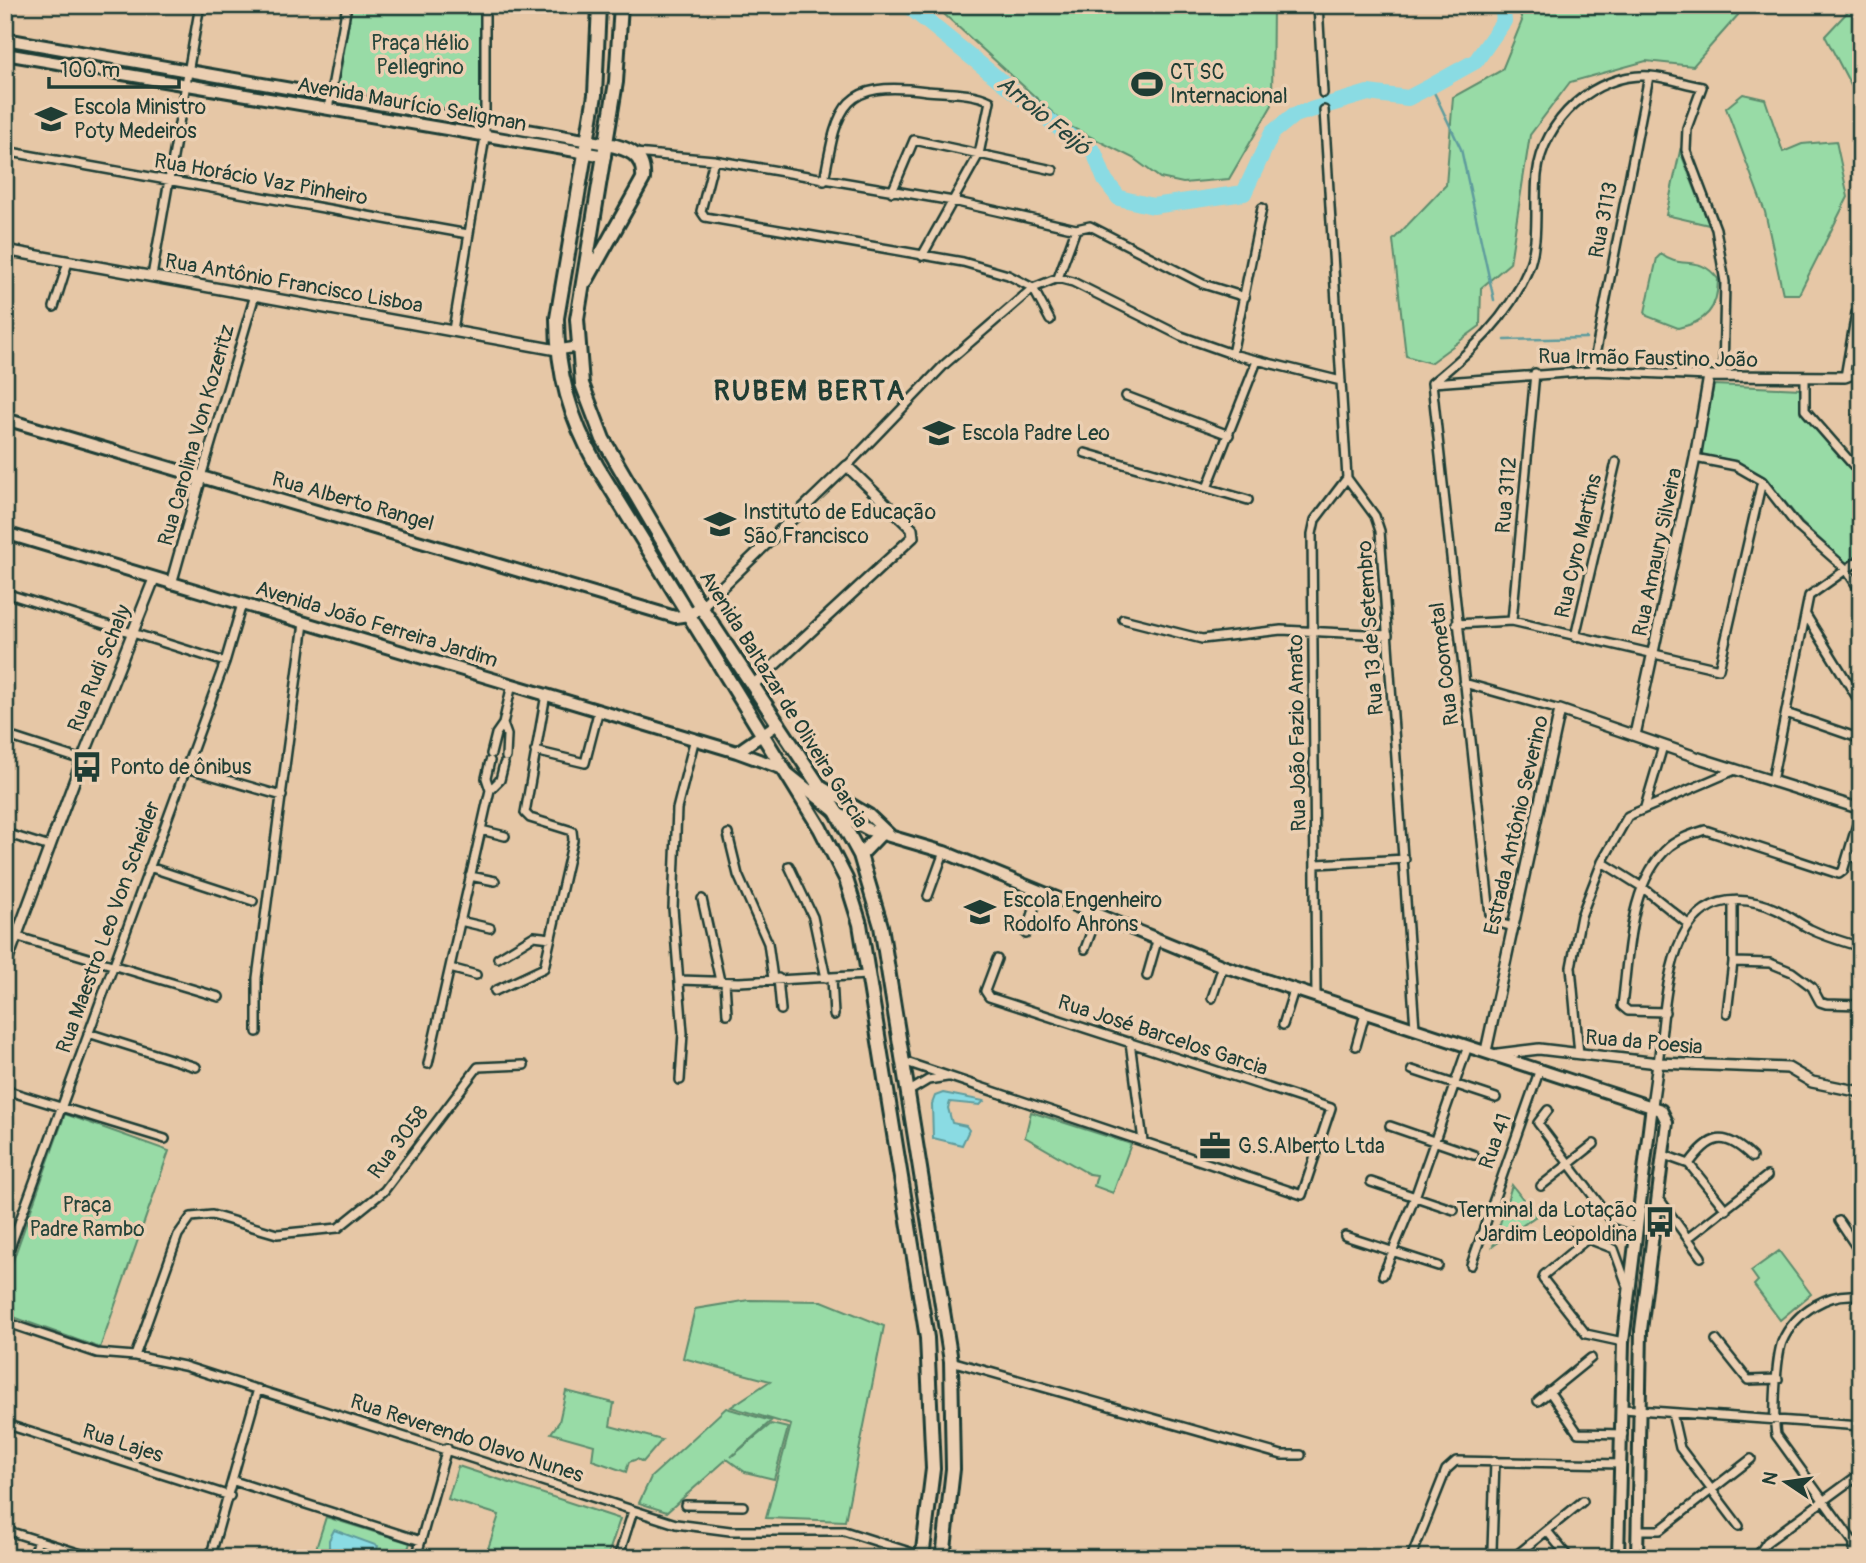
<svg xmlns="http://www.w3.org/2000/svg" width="1866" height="1563" font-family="Pangolin,sans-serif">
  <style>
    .green { fill: #98dba6; stroke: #5c8c6d; stroke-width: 2 }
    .water { fill: #8adbe3; stroke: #5f9c9d; stroke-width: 2 }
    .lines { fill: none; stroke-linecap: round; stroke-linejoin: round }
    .stream { stroke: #5f9c9d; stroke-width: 2.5 }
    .river { stroke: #8adbe3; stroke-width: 16 }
    .minor-casing { stroke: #1f3d34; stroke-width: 12 }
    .tertiary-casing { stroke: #1f3d34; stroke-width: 14 }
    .secondary-casing { stroke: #1f3d34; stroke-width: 16 }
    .primary-casing { stroke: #1f3d34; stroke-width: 18 }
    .minor { stroke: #ebcfb2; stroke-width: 7 }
    .tertiary { stroke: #ebcfb2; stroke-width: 9 }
    .secondary { stroke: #ebcfb2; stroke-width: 10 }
    .primary { stroke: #ebcfb2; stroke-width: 12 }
    .labels { text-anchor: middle; stroke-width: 7; stroke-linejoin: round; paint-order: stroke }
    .park-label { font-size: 21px; fill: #25453a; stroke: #ebcfb2 }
    .poi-label { font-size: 21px; fill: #1f3d34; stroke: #ebcfb2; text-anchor: start }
    .street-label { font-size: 21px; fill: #1f3d34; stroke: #ebcfb2 }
    .water-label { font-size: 23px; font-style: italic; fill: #24453d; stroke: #ebcfb2 }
    .district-label { font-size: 28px; font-weight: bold; letter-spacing: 2px; fill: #1f3d34; stroke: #ebcfb2 }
  </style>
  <rect width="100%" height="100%" fill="#e6c7a6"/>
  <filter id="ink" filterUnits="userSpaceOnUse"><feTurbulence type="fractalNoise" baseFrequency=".0143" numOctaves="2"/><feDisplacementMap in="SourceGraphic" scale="14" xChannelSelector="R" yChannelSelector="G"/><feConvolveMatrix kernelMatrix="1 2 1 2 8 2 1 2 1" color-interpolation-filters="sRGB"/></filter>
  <g filter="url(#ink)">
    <path class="green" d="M352,5H482V117L337,92Z
      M934,5H1273L1272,105L1229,179L1183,183L1160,178L1133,158L1065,124Z
      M1518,5H1738V15L1693,66L1646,61L1570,82L1530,135L1510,263L1481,288L1480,326L1430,363L1406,356L1393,240L1446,185L1453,97L1502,70L1522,21Z
      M1853,6L1861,7V94L1855,93L1825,36Z
      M1743,94L1765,99L1783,152L1802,144L1836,141L1848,197L1799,294H1783L1765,212L1726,108Z
      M1680,151L1709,225L1666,215Z
      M1661,254C1681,271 1699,253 1718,279C1718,309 1706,322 1678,328L1647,316L1645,312L1657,258Z
      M1714,385L1801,389V409L1861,481V554L1847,564L1802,523L1766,478L1734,461L1699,454Z
      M1031,1112L1131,1144L1113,1193L1094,1186L1097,1175L1089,1174L1025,1137Z
      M65,1114L169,1151L100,1348L5,1314V1283Z
      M1512,1185L1536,1216L1493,1246Z
      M1779,1251L1811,1294L1780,1320L1754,1285L1758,1281L1751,1271Z
      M749,1300L822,1301L884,1326L845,1521L766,1518L791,1425L731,1407L770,1381L683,1358L695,1309Z
      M566,1391L614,1403L610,1426L662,1440L643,1462L637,1459L629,1462L626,1472L592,1460L594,1445L551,1433L559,1422Z
      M726,1408L771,1421L731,1457L771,1424L788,1428L774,1479L745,1472L727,1459L667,1512L639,1503L651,1477Z
      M458,1466L620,1519L607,1558H485L499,1515L448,1499Z
      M326,1517L410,1543L405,1558H313Z"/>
    <path class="water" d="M943,1093L984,1101L980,1105L950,1102L948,1108L952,1123L966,1126L969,1130L962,1145L933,1138L932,1104L935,1096Z
      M334,1530L378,1546L374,1558H344L329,1550V1540Z"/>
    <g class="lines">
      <path class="stream" d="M1431,86L1461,149L1494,300
        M1505,340L1586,338"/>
      <path class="river" d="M907,5L1065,133L1094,152L1105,180L1119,198L1153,206L1244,193L1272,133L1294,115L1368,93L1408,98L1431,86L1476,61L1504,21L1502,5"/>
      <defs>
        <path id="minor" d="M1318,5L1323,93
          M328,109L347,5
          M1324,110L1347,478L1375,516L1380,531L1415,1028
          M5,151L468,234
          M635,153L714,160L953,201L1076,229L1058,278
          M714,160L701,211L705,217L963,262L1008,275L1033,288L1050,320
          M824,181C838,105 841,80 927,91C946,93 973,92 990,101L979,154L922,256
          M892,192L914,140L1053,170
          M1076,229L1090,226L1203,284L1245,297
          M152,276L200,5
          M54,307L68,262
          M453,330L485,137V5
          M1232,354L1262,208
          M1592,371L1649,76
          M1845,377L1856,313L1861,306
          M1805,378V410L1861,474
          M1432,383C1471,351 1508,318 1528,270C1540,240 1534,207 1537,175C1543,120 1594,73 1650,76C1666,77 1685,84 1702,87L1687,128L1686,150L1716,229L1725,282L1723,376
          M1432,383L1490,914L1496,922L1513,927
          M1433,383L1592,371L1709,376
          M1126,396L1229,435
          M1085,453L1207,488
          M1695,458L1736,466L1762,481L1798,527L1846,569L1861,592
          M847,466L945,364L1033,288L1058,278L1073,282L1181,336L1232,354L1341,381
          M201,477L255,295
          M1248,500L1207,488L1257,361
          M5,593L225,662
          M1806,615L1861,704
          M1123,619L1202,639L1281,630L1388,635
          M1512,621L1535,373
          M1456,624L1512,621L1719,669L1762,481
          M1575,637L1616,462
          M1464,683L1560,710
          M1786,713L1861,739
          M503,724L507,735L506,757
          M5,735L82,760
          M535,751L585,763L599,709
          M491,754L496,734L503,724L512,684
          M186,768L282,796
          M1772,781L1809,596L1861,559
          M490,790L500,780L504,764
          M1645,807L1663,746
          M481,830L505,836
          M5,833L50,847
          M728,834L738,875L768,943L773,979
          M1848,856L1861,859
          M1602,862L1642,887L1688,924
          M1317,864L1405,859
          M789,866L813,917L826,978
          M149,867L253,901
          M470,876L495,881
          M928,896L944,852
          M702,899L720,981
          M460,921L490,928
          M5,933L219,997
          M1026,934L1040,891
          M1085,949L1097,916
          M498,958L534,936L551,938
          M1733,962L1770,963L1792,972L1812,987L1820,1002L1826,1004L1861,1005
          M450,968L476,975
          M1147,976L1157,941
          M778,978L781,1010
          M832,978L834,1015
          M680,980L739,982L868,975
          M725,982L727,1014
          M495,991L544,968L573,840L572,831L530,818L525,813L546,694
          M1316,997L1312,534L1315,520L1347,478
          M1212,998L1223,966
          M1665,1012L1628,1011L1622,1006C1629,955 1628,882 1670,846C1680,838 1693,834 1705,830L1839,874L1843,871L1861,811
          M1727,1013L1733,962V901
          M1283,1025L1294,990
          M257,1032V978L304,623
          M88,1033L196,1067
          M1130,1042L1143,1141
          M1356,1046L1365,1014
          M1579,1054L1571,967L1581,916L1602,862L1628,816L1735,770
          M903,1061L1302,1195L1331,1108L989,997L985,991L997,959
          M1658,1063C1667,1002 1664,881 1758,903C1777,907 1793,920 1810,929C1826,937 1844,942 1861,947
          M428,1064L490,790L486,778L490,761
          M1412,1070L1496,1098
          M680,1080L683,1033L673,908L677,809L695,738
          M5,1090L165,1139
          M908,1092L928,1080L947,1077
          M1548,1110L1538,1123L1609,1217L1636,1227
          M1390,1126L1474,1155
          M1664,1155L1689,1164L1726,1210
          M1689,1164C1710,1135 1724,1130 1752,1157
          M1371,1182L1454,1210
          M1541,1186L1594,1144
          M1658,1197L1701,1257
          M1839,1221L1861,1254
          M1570,1232L1614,1249L1627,1285
          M1345,1236L1438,1266
          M1688,1238L1767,1176
          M1586,1240L1544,1275L1543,1279L1586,1334L1623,1342
          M5,1261L225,662L242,604
          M1471,1265L1540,1069
          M1383,1275L1415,1197L1468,1046
          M5,1322L97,1353L135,1356L184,1366L676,1524L730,1531H844L922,1556
          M1716,1340L1748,1380L1778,1379
          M135,1356L178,1235L191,1217L212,1215L277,1234L338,1228L384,1191L478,1067L524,1065
          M951,1361L1282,1455H1301
          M1549,1391L1578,1433L1623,1434
          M1538,1401L1591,1358
          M1623,1409L1861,1426
          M1672,1413L1680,1448L1739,1526
          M5,1424L230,1496
          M1495,1461L1492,1550L1497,1558
          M234,1481L421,1541
          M685,1505L743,1506
          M5,1530L94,1558
          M1638,1530H1660L1751,1459
          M1547,1531L1569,1558
          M1637,1554L1675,1558
          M32,1558L38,1540
          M210,1558L258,1389
          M416,1558L447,1448
          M618,1558L633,1511
          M1411,1558L1446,1470L1456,1461L1621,1464
          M1513,1558L1583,1501
          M1756,1558L1767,1542L1861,1473
          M1854,1558V1543L1776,1435C1773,1417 1776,1358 1782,1342C1795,1312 1829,1290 1861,1296"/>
        <path id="tertiary" d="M5,250L557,350L577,347
          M171,584L201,477
          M701,607L847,466L912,529L913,537L753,685
          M1635,735L1695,458L1709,376L1845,377L1861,371
          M5,967L82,760L154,579
          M1486,1051L1560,710L1702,759L1861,809
          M1498,1054L1539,1049L1658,1063L1788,1068L1812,1082L1861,1092
          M1652,1105L1658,1063"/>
        <path id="secondary" d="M5,39L607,144
          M5,54L605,156
          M5,419L675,617L689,615L701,607
          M5,533L737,752L781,768L837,813L869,830L944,852L1223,966L1661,1110L1667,1122L1641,1330L1637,1558
          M737,752L779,723
          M818,785L869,815L890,835
          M1618,1558L1623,1342L1652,1105"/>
        <path id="primary" d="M599,5L595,95L557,318C557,373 570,418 597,466L820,828L846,879L860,924L927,1338L933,1469L922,1558
          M621,5L616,82L577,319L582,384L603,439L701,607L837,813L860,855L881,926L951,1361L953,1469L943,1558
          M586,281L643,179C645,154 627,148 607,144
          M860,855L881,833"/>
      </defs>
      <use href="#minor" class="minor-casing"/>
      <use href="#tertiary" class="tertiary-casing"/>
      <use href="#secondary" class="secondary-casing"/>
      <use href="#primary" class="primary-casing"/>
      <use href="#minor" class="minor"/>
      <use href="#tertiary" class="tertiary"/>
      <use href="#secondary" class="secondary"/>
      <use href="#primary" class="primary"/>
    </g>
  </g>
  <defs>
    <symbol id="stadium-bare" viewBox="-9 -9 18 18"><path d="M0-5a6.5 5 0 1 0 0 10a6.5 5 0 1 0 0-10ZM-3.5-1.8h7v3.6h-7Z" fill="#1f3d34" stroke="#ebcfb2" stroke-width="2.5" paint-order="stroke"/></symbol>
    <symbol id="school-bare" viewBox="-9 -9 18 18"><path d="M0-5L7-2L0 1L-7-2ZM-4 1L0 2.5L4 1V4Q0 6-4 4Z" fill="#1f3d34" stroke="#ebcfb2" stroke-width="2.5" paint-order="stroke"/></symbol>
    <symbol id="university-bare" viewBox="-9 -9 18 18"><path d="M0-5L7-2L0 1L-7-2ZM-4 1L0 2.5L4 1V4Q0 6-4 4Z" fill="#1f3d34" stroke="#ebcfb2" stroke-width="2.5" paint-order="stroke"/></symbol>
    <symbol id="bus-bare" viewBox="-9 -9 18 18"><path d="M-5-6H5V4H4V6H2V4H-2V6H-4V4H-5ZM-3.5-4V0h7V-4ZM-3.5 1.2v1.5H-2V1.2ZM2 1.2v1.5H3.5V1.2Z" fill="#1f3d34" stroke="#ebcfb2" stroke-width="2.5" paint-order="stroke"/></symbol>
    <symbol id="office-bare" viewBox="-9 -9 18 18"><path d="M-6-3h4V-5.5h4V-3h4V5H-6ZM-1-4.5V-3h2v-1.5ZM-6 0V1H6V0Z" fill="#1f3d34" stroke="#ebcfb2" stroke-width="2.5" paint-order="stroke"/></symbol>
  </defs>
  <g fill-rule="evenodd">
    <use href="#stadium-bare" x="1125" y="62" width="44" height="44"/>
    <use href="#school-bare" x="29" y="97" width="44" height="44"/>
    <use href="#school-bare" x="917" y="411" width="44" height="44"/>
    <use href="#university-bare" x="698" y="502" width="44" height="44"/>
    <use href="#bus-bare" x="65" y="745" width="44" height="44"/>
    <use href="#school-bare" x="958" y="890" width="44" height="44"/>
    <use href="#office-bare" x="1193" y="1124" width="44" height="44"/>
    <use href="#bus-bare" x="1638" y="1200" width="44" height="44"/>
  </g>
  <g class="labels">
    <g class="park-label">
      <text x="420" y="50">Praça Hélio<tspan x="420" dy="24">Pellegrino</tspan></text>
      <text x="87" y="1212">Praça<tspan x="87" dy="24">Padre Rambo</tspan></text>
    </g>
    <g class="poi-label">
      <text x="1170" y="79">CT SC<tspan x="1170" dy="24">Internacional</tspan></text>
      <text x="74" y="114">Escola Ministro<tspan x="74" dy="24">Poty Medeiros</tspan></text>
      <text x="962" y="440">Escola Padre Leo</text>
      <text x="743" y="519">Instituto de Educação<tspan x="743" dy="24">São Francisco</tspan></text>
      <text x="110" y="774">Ponto de ônibus</text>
      <text x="1003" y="907">Escola Engenheiro<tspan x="1003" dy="24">Rodolfo Ahrons</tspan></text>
      <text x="1238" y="1153">G.S.Alberto Ltda</text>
      <text x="1637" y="1217" text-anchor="end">Terminal da Lotação<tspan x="1637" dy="24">Jardim Leopoldina</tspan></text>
    </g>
    <g class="street-label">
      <text transform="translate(412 104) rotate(10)" y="7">Avenida Maurício Seligman</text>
      <text transform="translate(261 179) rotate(10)" y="7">Rua Horácio Vaz Pinheiro</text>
      <text transform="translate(1603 220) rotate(-79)" y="7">Rua 3113</text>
      <text transform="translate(294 283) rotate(10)" y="7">Rua Antônio Francisco Lisboa</text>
      <text transform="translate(1648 358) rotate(1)" y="7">Rua Irmão Faustino João</text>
      <text transform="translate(196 435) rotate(-74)" y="7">Rua Carolina Von Kozeritz</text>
      <text transform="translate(1506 495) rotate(-85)" y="7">Rua 3112</text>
      <text transform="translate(353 501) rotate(16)" y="7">Rua Alberto Rangel</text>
      <text transform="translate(1578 546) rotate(-77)" y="7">Rua Cyro Martins</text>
      <text transform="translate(1657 552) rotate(-78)" y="7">Rua Amaury Silveira</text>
      <text transform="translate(377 624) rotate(17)" y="7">Avenida João Ferreira Jardim</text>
      <text transform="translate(1370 628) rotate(-94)" y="7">Rua 13 de Setembro</text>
      <text transform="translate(1444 664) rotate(-97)" y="7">Rua Coometal</text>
      <text transform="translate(99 668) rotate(-68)" y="7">Rua Rudi Schaly</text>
      <text transform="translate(784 699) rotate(58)" y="7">Avenida Baltazar de Oliveira Garcia</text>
      <text transform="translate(1297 733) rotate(-91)" y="7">Rua João Fazio Amato</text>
      <text transform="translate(1516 825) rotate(-77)" y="7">Estrada Antônio Severino</text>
      <text transform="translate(108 927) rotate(-70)" y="7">Rua Maestro Leo Von Scheider</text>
      <text transform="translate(1163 1035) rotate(18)" y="7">Rua José Barcelos Garcia</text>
      <text transform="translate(1644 1042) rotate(5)" y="7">Rua da Poesia</text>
      <text transform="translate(1495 1141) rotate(-70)" y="7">Rua 41</text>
      <text transform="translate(398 1142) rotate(-53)" y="7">Rua 3058</text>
      <text transform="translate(467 1438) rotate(18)" y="7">Rua Reverendo Olavo Nunes</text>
      <text transform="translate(123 1443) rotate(18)" y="7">Rua Lajes</text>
    </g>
    <g class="water-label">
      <text transform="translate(1044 115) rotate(39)" y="8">Arroio Feijó</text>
    </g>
    <g class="district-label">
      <text x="810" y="400">RUBEM BERTA</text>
    </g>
  </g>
  <rect width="1866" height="1563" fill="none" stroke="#ebcfb2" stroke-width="28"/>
  <rect x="14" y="14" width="1838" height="1535" fill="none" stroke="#1f3d34" stroke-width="2.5" filter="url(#ink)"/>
  <g transform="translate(1786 1482) rotate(283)" stroke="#ebcfb2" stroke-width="5" paint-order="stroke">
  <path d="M0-5L12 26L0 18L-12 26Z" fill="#1f3d34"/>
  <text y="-10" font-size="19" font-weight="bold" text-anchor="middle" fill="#1f3d34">N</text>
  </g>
  <path d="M49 77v10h130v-10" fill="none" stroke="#1f3d34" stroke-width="3.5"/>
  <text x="60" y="77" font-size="21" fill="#1f3d34" stroke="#ebcfb2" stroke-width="5" paint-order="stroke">100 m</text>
</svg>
